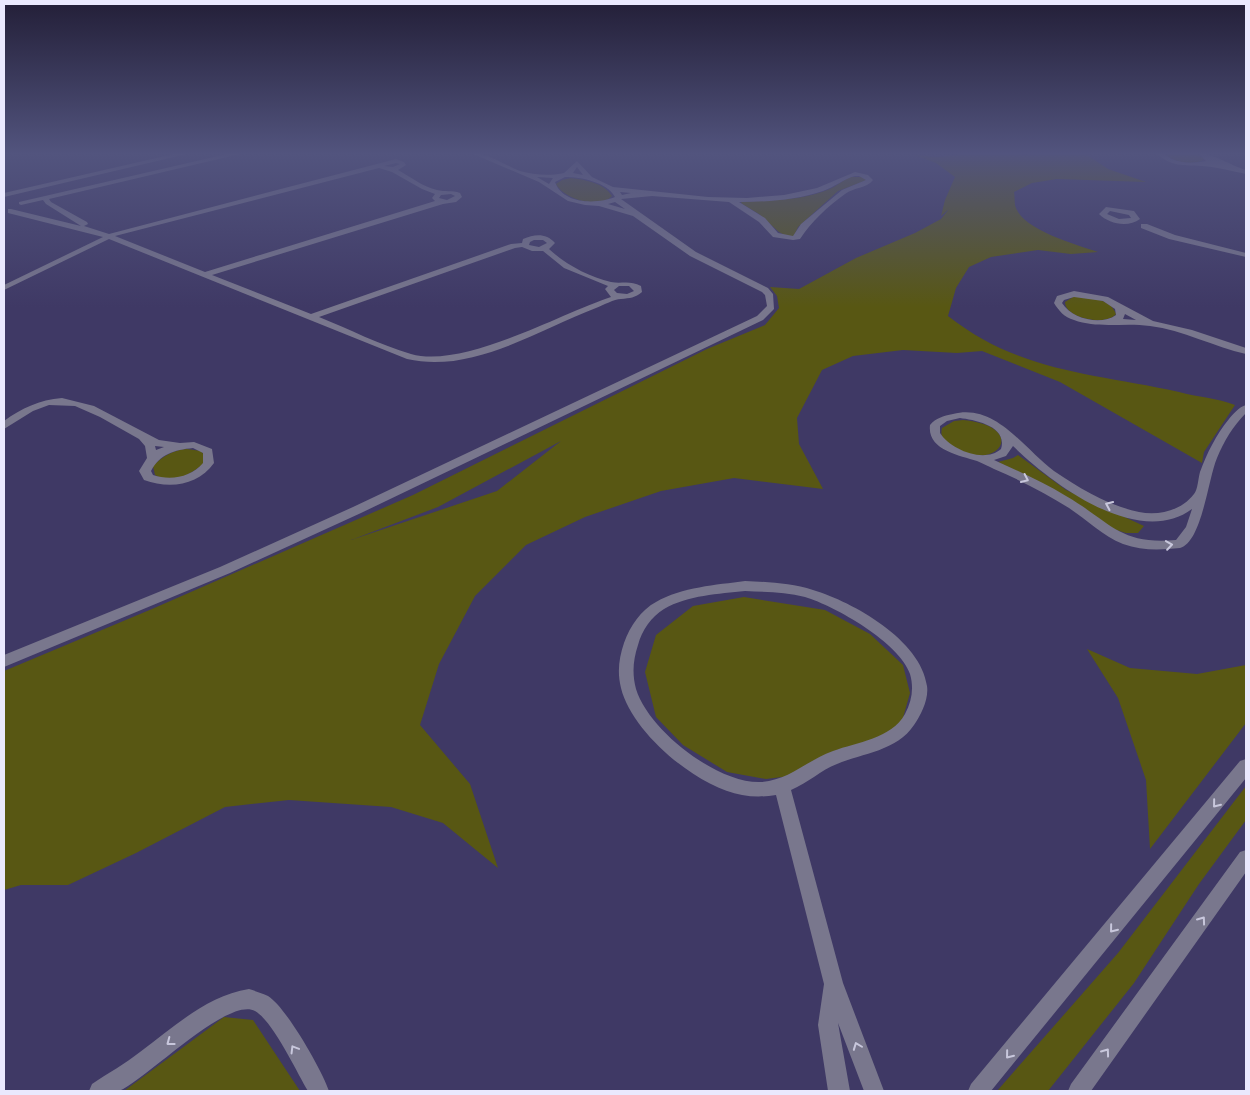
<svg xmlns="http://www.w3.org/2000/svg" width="1250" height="1095" font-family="'Crimson Pro',serif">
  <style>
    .green { fill: #585713; fill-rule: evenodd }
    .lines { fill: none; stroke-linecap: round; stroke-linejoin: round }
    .minor { fill: #79778d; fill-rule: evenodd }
    .oneway { stroke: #c8c7dc }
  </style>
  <rect width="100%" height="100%" fill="#3f3965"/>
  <path class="green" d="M976,153H1021L1019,155L1084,153L1108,169L1146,182L1057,179L1032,183L1014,192C1015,196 1014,204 1016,208C1024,230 1077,245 1098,252L1071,254L1038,250L991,257L969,267L956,288L948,316C1021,373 1093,373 1179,392C1197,397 1218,398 1235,405L1204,452L1202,463L1060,382L982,351L957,353L903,350L853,356L822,370L797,418L799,444L823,489L734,478L661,491L585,517L526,545L475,596L439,664L420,725L470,784L498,868L443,823L391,807L289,800L225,807L136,853L68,885H21L4,890V671L152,609L413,495L707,349L765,325L779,308L777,296L770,287L799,289L856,258L915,233L941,219L949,209L941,216L945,200L955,177L936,163L915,155L937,157ZM561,441L497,491L351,540L438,507Z
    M1166,153H1195L1204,159C1195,166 1172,163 1166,153Z
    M850,177H862L867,180L838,191L798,227L794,236H786L779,232L759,214L742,204L741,202C771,200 802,201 830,189C837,186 843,180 850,177Z
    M571,178C586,180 604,183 612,196C599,210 564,199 556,184L562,180Z
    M1073,297C1087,297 1111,298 1116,314C1107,326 1065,319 1065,302Z
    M963,420C1034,427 993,478 949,444C943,439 940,436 942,428L954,421Z
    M187,449L201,451L204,455L203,464C190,475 171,485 155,475L153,466C163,456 173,450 187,449Z
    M1018,455L1066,490L1144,526L1138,533H1126L1113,529L1027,476L998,462L1013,458Z
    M744,597L825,610L870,634L903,665L910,693L899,732L790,776L766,779L727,772L683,745L656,717L645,672L656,635L693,606Z
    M1087,649L1130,668L1197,674L1246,665V723L1150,849L1146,780L1118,698Z
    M1246,786V820L1199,884L1134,983L1048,1091H997L1118,953Z
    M224,1017L253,1020L300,1091H124Z"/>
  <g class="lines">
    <path class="minor" d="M178,153H191L4,197V193Z
      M231,153H244L49,199L51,202L87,222L88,224L84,226L109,234L396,159L404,162L406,165L398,170C411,177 423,187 437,190C445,192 452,190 460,193L462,197L456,202L443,204L212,275L311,314L511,244L522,243L523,239C535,234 546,233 555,243L549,249C565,264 589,277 611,282C622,284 630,280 641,286L642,292C635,298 630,298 621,299C614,299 604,305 596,308C538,330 472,374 407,359L109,239L4,290V285L103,237L8,213V209H11L81,226L46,204L43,200L21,205L19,204V202ZM396,163L400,164L393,167L384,166ZM379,168L392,172L422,189L435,194L432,198L435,201L205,272L115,236ZM451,194L455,196L447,200L439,198L441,195ZM534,240H543L547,243L539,247L529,245L530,242ZM522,247L532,251H543L564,268L608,286L605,289L611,297C559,314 464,369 411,354C380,345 349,329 319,317L515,248ZM619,286H629L634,291L627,294L617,293L614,290Z
      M471,153C489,153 504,165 520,171C533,175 552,176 564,173L577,161L592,177L613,187L708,197L747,198L784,195L817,188L855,172L868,175L873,180C866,189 854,187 845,194C828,206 811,222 800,239L793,240L773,237L759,222L729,202L652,196L621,199L696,252L768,288L773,294L774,309L763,320L361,513L230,573L4,667V655L220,567L353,507L757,316L767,306L765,295L762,292L690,256L633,216L599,206L585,205L568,201L539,182ZM577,167L583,175L573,173ZM855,176H859L866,180L842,190L801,224L793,236L778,233L765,218L739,202C767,202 796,200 823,191C834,187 844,179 855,176ZM537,177L553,178L549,184ZM565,177C581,177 607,182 615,197C598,204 563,205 555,182ZM620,192L631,193L622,195ZM615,202L625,209L608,204Z
      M1157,153C1164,153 1166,156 1172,159C1183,164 1195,163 1206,161L1198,153C1212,153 1232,166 1246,170V174C1232,171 1217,167 1202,166C1186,165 1169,167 1157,153Z
      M1106,207L1134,211L1140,219C1128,228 1109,224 1099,214ZM1110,211L1129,215L1131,218L1119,219L1107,214Z
      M1141,224H1147L1175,235L1246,253V257L1169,239L1141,228Z
      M1074,291L1108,297L1153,321L1192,330L1246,348V354C1214,347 1183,330 1150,326C1125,322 1098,329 1074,320C1064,317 1059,311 1054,303L1057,296ZM1074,297L1103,301L1115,309L1116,315C1101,326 1072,319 1062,303L1064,300ZM1125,314L1136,320L1123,319Z
      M62,398L94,406L159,440L180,443L194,442L212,449L214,463C198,486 169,489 144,480L139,471L147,458L145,446L139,439L100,417L75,406L49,405L33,411L4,429V421C22,408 39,400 62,398ZM155,446L164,447L156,450ZM193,448L203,453V463C191,477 171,481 153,475L151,471C160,454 174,450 193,448Z
      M1246,405V413C1233,426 1224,441 1217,458C1208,479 1202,542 1180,548C1161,550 1142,551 1123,544C1103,536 1087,520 1069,508C1045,493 1020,480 994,469C988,466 982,463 977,461C959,455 927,450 930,425C936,418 943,416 953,414C996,403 1024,449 1054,471C1079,488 1109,506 1139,512C1158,516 1181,511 1194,494C1198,489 1198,479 1200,472C1207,453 1216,435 1229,419C1233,414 1239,407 1246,405ZM960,418C975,420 1008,426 1001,449C984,464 950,449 940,433V426L947,421ZM1013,446C1051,483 1138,549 1192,509L1186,527L1176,540C1119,545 1111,522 1066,496C1043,482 1018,471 994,460L1006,456Z
      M745,581C768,582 791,583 813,590C853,602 921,640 927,686C929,699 921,715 914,725C897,751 863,753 837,764C821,770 808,783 791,790L843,983L884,1091H864L838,1023L850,1091H828L818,1025L824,984L776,795C764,797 753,797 742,795C697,787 632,733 621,688C617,672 619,658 624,643C630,626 641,610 656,602C682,587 716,585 745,581ZM745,591C765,592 786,592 805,597C835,606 900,643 910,674C914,688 912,701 905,714C891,739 857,742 833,751C807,760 790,780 761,782C718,784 649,731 636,689C632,674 633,660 638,645C642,630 651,617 664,609C688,595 719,594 745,591Z
      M1246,759V778L991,1091H968L971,1084L1240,761Z
      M1246,850V872L1091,1091H1068L1071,1084L1240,852Z
      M249,989C255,991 262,993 268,996C286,1007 322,1070 329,1091H308C297,1073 273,1021 255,1011C228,996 147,1079 119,1091C111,1094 97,1091 89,1091L92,1084C108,1073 125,1064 140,1052C174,1027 206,996 249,989Z"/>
  </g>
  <defs><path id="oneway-chevron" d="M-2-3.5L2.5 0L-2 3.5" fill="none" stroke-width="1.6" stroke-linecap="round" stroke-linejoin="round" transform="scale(1.25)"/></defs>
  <g class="oneway">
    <use href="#oneway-chevron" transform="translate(1025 479) rotate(25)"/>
    <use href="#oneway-chevron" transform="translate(1109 505) rotate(-156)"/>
    <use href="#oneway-chevron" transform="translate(1169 545) rotate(-8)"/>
    <use href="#oneway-chevron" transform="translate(1216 804) rotate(129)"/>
    <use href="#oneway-chevron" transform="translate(1202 920) rotate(-54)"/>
    <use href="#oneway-chevron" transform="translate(1113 929) rotate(129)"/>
    <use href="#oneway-chevron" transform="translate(170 1042) rotate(143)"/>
    <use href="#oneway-chevron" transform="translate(857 1046) rotate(-111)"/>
    <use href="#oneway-chevron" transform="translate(294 1049) rotate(-121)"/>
    <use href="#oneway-chevron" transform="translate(1106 1052) rotate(-54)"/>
    <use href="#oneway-chevron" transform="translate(1009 1055) rotate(129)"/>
  </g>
  <linearGradient id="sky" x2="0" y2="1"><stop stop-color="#231f38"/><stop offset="0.5" stop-color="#52547e"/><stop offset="1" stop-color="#52547e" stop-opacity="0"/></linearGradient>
  <rect width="1250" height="307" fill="url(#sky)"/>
  <rect width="1250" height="1095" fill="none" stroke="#eae9fe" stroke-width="10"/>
</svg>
